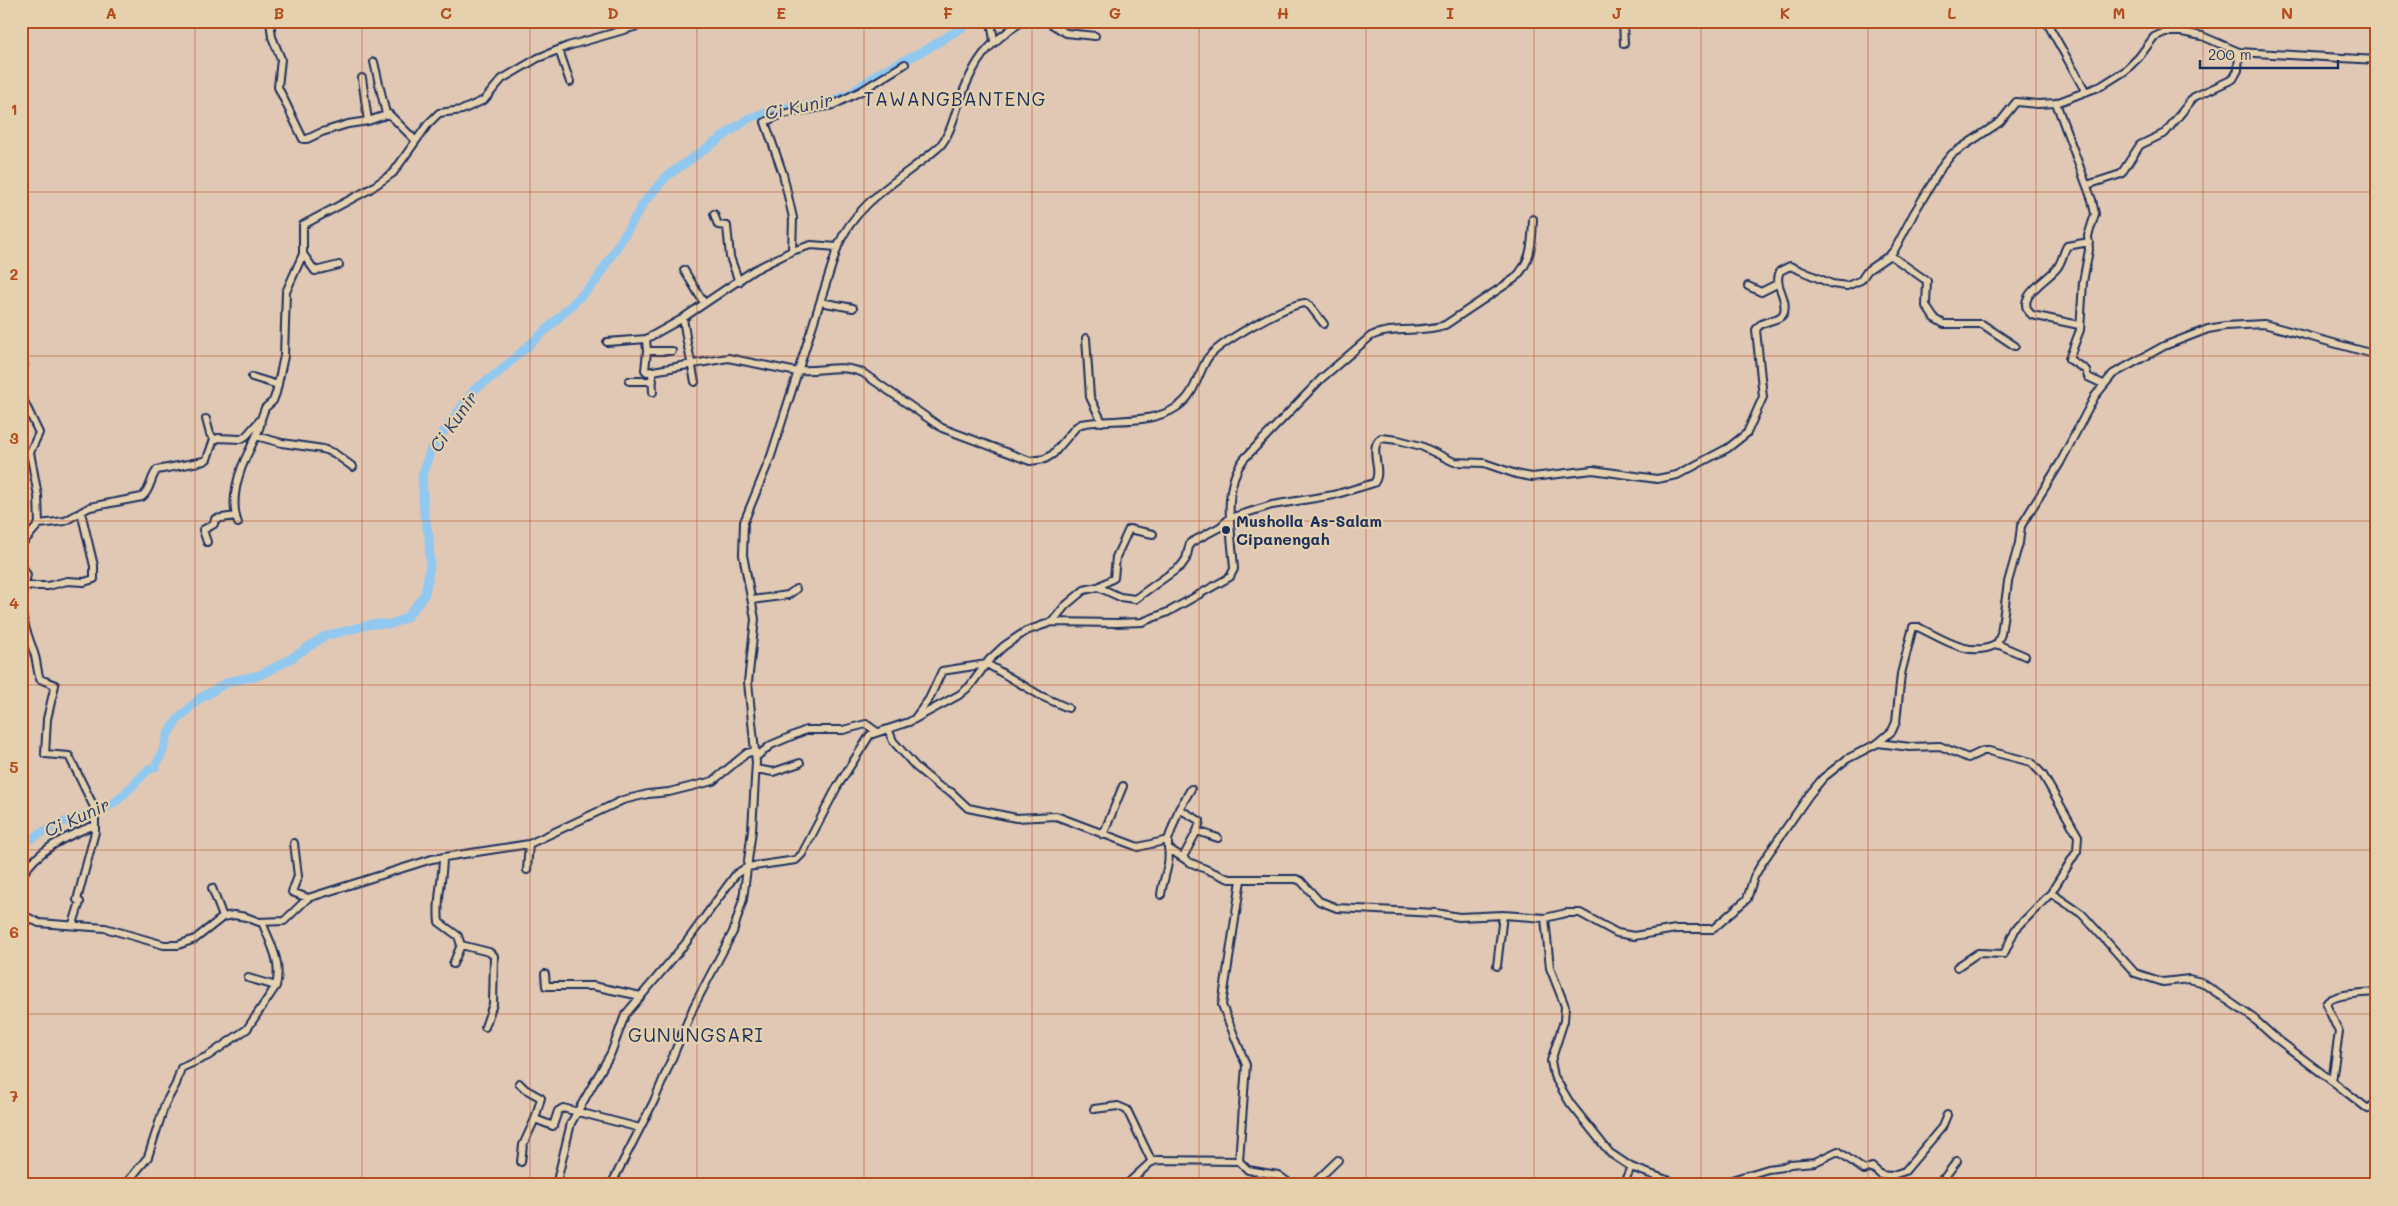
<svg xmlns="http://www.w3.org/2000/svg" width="2398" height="1206" font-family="Mali,sans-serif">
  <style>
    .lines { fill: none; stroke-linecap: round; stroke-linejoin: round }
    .river { stroke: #91c8f0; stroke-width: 9 }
    .minor-casing { stroke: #1b2f5e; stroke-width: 10 }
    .minor { stroke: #e6d1af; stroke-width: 6 }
    .grid { fill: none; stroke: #b54e20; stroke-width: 1; stroke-opacity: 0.55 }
    .poi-dot { fill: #1b2f5e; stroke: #e6d1af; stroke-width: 2 }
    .labels { text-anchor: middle; stroke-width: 4.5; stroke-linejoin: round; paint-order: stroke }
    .poi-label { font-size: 16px; font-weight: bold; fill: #1b2f5e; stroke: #e6d1af; text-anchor: start }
    .water-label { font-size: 18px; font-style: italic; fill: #273e6d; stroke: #e6d1af }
    .quarter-label { font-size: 19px; letter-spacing: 1px; fill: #1b2f5e; stroke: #e6d1af }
    .neatline { fill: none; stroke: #b54e20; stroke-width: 2 }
    .grid-label { font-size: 16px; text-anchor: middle; font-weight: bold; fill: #b54e20 }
  </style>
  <rect width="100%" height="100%" fill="#e0c8b5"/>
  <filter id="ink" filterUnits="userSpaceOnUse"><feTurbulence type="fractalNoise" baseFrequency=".02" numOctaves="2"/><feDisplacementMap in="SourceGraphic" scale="10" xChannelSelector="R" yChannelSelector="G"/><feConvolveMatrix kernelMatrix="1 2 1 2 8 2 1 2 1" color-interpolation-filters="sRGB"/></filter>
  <g filter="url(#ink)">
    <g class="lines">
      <path class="river" d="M21,844L58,824L101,810L118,800L148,770L155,767L163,751L168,734L178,719L199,699L228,682L260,675L287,661L325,636L372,624H392L407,617L425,594L430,565L429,537L424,513L422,476L431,449L475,389L499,372L548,328L596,281L645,201L667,176L749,118L782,108L827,103L850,94L879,73L927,49L973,21"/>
      <defs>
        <path id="minor" d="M270,21L272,37L281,59L278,87L303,139H307L322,132L348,124L368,121L389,114L416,141
          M991,21L994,41
          M1046,21L1066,33L1095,36
          M1623,21L1624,44
          M2046,21L2086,92
          M559,50L570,82
          M374,62L386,114
          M362,78L368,121
          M2056,103L2092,200L2095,214L2088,236L2089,250L2083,282L2080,330L2069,359L2086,370L2088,377L2103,384
          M2087,185L2121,174L2140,145L2165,133L2194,97L2233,79L2238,70L2239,52
          M714,214L718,225L727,226L730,257L739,282
          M792,251L793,218L783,174L765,122L782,114L833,105L861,91L905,64
          M303,254L315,271L339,265
          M1890,255L1927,281L1926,306L1934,318L1944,324H1982L2015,346
          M684,270L704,303
          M1748,286L1761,292L1777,284
          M820,302L853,308
          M683,318L687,343
          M2079,325L2032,315C2012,298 2048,280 2057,268C2062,262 2063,253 2067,246L2089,242
          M1086,338L1090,397L1102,422
          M646,339L647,351H672
          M607,342L646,339L680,320L754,270L792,251L811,245L837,247
          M688,347L695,382
          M647,351L645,370L647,372L728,358L797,372
          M21,354L24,365L21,377
          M798,370C823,372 839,363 863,373L942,428L1030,461L1045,459L1053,454L1076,427L1081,424C1111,418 1151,425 1177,407C1195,395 1197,376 1207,359C1218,343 1285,305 1305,303L1310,306L1324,324
          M652,372L653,392
          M252,377L278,385
          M629,381H653
          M21,395L39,433L30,452L38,496L39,524
          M206,419L210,434L215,440
          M256,436L282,443L323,449L334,453L353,467
          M238,523C229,500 239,470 250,449C254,439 261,430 261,419
          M207,542L203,530L214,524L215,519L236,516
          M21,545L39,524L65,521L90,507L142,497C151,490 150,478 157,470L204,461L207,459L213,442L218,438L241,439L246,436L261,419L265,408L273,401L276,393L284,356L286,292L303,254V225L370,189L393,173L428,124L439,113L462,110L484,100L502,79L538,58L568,46L655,21
          M21,564L27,575L21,598
          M25,586H48L67,581L84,582L94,579V566L81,512
          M1098,587L1114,578L1116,557L1129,529L1153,534
          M752,600L788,595L796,589
          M21,606C22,624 30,639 35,656C37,663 37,671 40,679L55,685L47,719L45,754L69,756L94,807L95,817V832L77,900L80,902L73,924
          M1052,622L1117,623L1142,622L1168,612L1230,577L1234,569C1232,535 1221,488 1244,459L1322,378L1371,336C1393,326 1421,333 1445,325L1514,279C1532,262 1532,243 1533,219
          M1997,644L2025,656
          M915,718L929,699L942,671L987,664L1041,696L1068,708
          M888,729L893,741L916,767L940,787L951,792L968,808L1016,818L1056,816L1138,847L1168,840V848L1189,862L1229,879H1296L1301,881L1319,901L1337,908L1436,913L1459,917L1503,915L1545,918L1550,968L1565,1006L1564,1021L1551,1061L1554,1076L1570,1103L1610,1153L1631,1167L1664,1179L1686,1185L1697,1183L1715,1185L1768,1169L1783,1167L1790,1164L1815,1162L1838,1151L1864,1170L1872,1167L1881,1175L1890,1176L1893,1185
          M1878,743L1892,731L1896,722L1901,674L1913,627H1918C1943,639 1970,659 1997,644L2001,634L2008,582L2019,543L2021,526L2060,463L2095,396L2113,374L2164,346L2208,329L2225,326L2264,324L2377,355
          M756,757L771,745L806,730H843L866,724L877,732
          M756,769L773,772L800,763
          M1179,809L1200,821L1197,831
          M1103,835L1123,786
          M1168,840L1179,809L1191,789
          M294,843L298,876L292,892L308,898
          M443,857C443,879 436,901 439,922L458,936L461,945L489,952L494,956L493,1004L485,1027
          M1183,857L1197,831L1218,838
          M527,870L529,844
          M21,877C37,850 66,836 95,825
          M1241,880L1222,1005L1246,1065L1239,1161L1248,1170L1278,1175L1292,1185
          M212,888L223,917
          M1161,895C1163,877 1171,865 1168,848
          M21,914L39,923L105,928L164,945H178L195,939L223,917L234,915L246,917L259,922L284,921L308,898L432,859L529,844L623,800L648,794L669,792L713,781L747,753L756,751
          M1545,918L1566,913H1580L1617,933L1634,936L1676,929H1713L1747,899L1754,877L1762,863L1809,795L1823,778L1847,759L1878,743L1910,747L1940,746L1968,758L1983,751H1989L2031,762L2043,775L2078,836L2077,851L2051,893L2082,914L2135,973L2163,982L2189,979L2201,982L2253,1018L2273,1036L2332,1081
          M453,964L461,945
          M1497,966L1503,915
          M1957,967L1978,953L2004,954L2015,930L2051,893
          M545,974L546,986H593L641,996
          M248,978L276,986C282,962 271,945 262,922
          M2377,992C2365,993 2332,993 2326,1004L2339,1032L2332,1081L2368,1109L2377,1102
          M519,1083L525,1089L541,1098L535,1119
          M1094,1109L1118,1106L1127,1110L1152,1162
          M521,1162L523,1145L535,1119L553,1126L558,1111L563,1108L640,1128
          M1890,1176L1905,1171L1942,1127L1947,1115
          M614,1180L624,1185
          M125,1185L148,1157L165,1104L176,1084L181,1068L208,1056L247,1029L276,986
          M556,1185L571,1123L611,1053L625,1015L685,944L736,874L747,867L796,860L802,854L837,787L870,735L909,722L959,695L970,686L989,660L1004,646L1026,631L1052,622L1065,606L1084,590L1098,587L1120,597L1135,599L1181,566L1186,559L1190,543L1220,527L1230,518L1272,505L1334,495L1374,483C1384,471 1367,448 1381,438L1398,440L1421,446L1454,462L1484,463L1516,474L1532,477L1593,470L1657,479L1677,475L1728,448L1747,433L1763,397L1756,330C1761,318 1781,323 1784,312C1788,296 1773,286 1780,271L1790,266L1832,284L1847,286L1861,280L1868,270L1890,255L1895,249L1914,213L1943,165L1952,154L2000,122L2016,102L2038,104L2056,103L2101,86L2125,71L2139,57L2154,37L2165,32H2182L2202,36L2239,52L2377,60
          M611,1185L654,1101L694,1006L733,932L743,899L752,830L756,762L748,682L755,619L743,555L744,522L771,456L838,246C857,200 904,178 940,146C951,133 954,116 960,100C975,59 987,44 1023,21
          M1126,1185L1150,1163L1157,1160L1239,1161
          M1312,1185L1338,1160
          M1623,1185L1631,1167
          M1933,1185L1944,1178
          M1942,1185L1944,1178L1957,1161"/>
      </defs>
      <use href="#minor" class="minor-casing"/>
      <use href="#minor" class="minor"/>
    </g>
  </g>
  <path class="grid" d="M195,21V1185M362,21V1185M530,21V1185M697,21V1185M864,21V1185M1032,21V1185M1199,21V1185M1366,21V1185M1534,21V1185M1701,21V1185M1868,21V1185M2036,21V1185M2203,21V1185M21,192H2377M21,356H2377M21,521H2377M21,685H2377M21,850H2377M21,1014H2377"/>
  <circle class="poi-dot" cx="1226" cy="530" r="5"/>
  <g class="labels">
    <g class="poi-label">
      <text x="1236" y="527">Musholla As-Salam<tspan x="1236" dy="18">Cipanengah</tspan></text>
    </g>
    <g class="water-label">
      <text transform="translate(799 107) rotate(-12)" y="6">Ci Kunir</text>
      <text transform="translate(454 422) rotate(-55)" y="6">Ci Kunir</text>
      <text transform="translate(77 818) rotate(-24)" y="6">Ci Kunir</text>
    </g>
    <g class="quarter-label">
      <text x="955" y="106">TAWANGBANTENG</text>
      <text x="696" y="1042">GUNUNGSARI</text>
    </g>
  </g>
  <rect width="2398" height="1206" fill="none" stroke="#e6d1af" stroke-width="55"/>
  <path d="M2200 60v8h138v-8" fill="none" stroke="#1b2f5e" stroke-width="2.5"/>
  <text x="2208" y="60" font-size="15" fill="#1b2f5e" stroke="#e6d1af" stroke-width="4" paint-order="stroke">200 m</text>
  <rect x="28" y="28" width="2342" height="1150" class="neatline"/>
  <g class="grid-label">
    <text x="111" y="19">A</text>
    <text x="279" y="19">B</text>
    <text x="446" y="19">C</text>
    <text x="613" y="19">D</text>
    <text x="781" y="19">E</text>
    <text x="948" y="19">F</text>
    <text x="1115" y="19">G</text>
    <text x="1283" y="19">H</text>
    <text x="1450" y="19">I</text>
    <text x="1617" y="19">J</text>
    <text x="1785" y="19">K</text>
    <text x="1952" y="19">L</text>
    <text x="2119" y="19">M</text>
    <text x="2287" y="19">N</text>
    <text x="14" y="115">1</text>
    <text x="14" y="280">2</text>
    <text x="14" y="444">3</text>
    <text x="14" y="609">4</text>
    <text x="14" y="773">5</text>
    <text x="14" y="938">6</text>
    <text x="14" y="1102">7</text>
  </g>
</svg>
